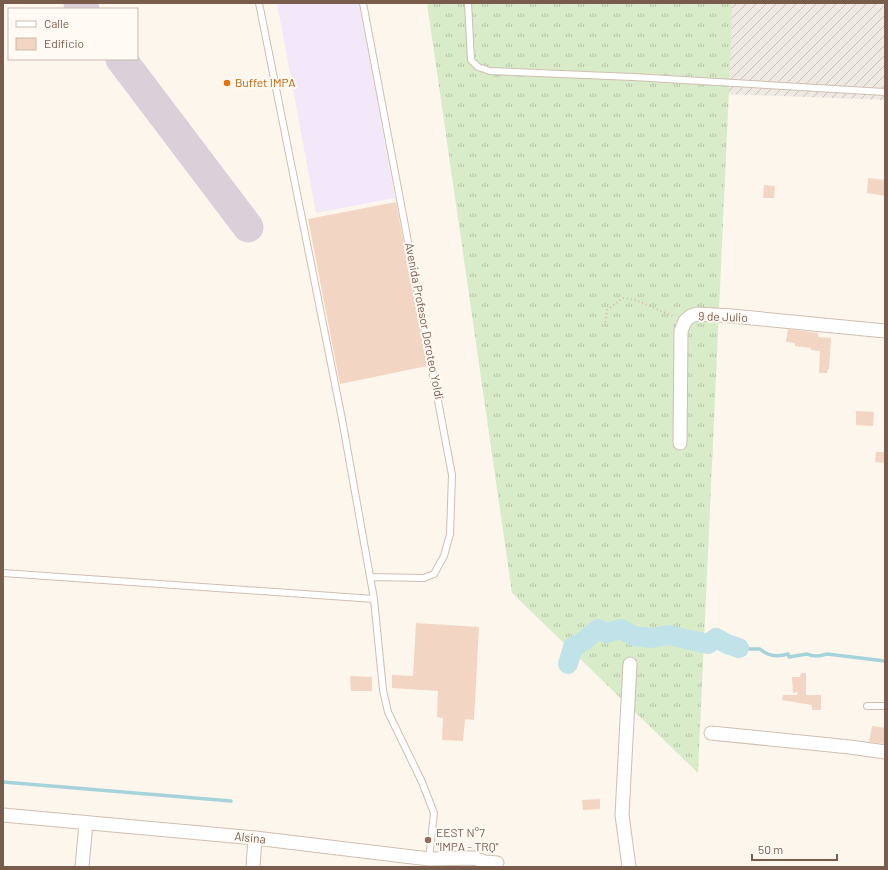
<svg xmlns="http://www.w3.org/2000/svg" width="888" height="870" font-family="Barlow,sans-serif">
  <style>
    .industrial { fill: url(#industrial-furrows) }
    .education { fill: #f3e8fa }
    .grass { fill: url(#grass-tufts) }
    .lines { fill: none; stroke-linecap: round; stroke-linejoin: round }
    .stream { stroke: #a5d3da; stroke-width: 3.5 }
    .river { stroke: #bfe3e8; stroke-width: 20 }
    .taxiway { stroke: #dbcfda; stroke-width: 31 }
    .building { fill: #f3d5c3 }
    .lane-casing { stroke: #d1beb0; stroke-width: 8 }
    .street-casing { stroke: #d1beb0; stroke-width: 15 }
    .path { stroke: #d9b8a5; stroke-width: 2; stroke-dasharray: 1 3; stroke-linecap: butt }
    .lane { stroke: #fff; stroke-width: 6 }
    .street { stroke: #fff; stroke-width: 13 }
    .food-dot { fill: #e8710a; stroke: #fffaf3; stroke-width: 1.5 }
    .education-dot { fill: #8d6e63; stroke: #fffaf3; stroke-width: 1.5 }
    .labels { text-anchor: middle; stroke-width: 4; stroke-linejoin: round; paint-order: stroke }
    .food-label { font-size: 12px; fill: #c56008; stroke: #fffaf3; text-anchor: start }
    .street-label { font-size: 12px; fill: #7a5c4d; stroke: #fffaf3 }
    .education-label { font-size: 12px; fill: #785e54; stroke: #fffaf3; text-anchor: start }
  </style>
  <defs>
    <pattern id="industrial-furrows" width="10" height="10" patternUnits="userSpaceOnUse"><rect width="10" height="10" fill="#efe9e4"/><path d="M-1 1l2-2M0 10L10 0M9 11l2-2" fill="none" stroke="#c7c0bb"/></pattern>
    <pattern id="grass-tufts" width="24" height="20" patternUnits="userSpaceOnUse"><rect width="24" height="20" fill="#d8ecc9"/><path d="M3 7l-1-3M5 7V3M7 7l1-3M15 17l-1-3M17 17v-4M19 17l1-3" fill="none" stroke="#b4c2a5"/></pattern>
  </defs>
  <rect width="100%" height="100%" fill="#fdf6ec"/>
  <path class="industrial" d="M443,3H885V100L465,84Z"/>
  <path class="education" d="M277,3H359L395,198L316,213Z"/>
  <path class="grass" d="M427,3H732L731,46L698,773L512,593Z"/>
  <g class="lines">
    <path class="stream" d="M739,648L751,649H760C768,656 778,657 788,654L789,657L807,654C813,657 821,656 827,654L885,661
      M3,782L231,801"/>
    <path class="river" d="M568,664L573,647L584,641L598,629L607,633L621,629L634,636L651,638L668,635L708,644L716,638L727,644L739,648"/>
    <path class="taxiway" d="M79,3L84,9
      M121,59L248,227"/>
  </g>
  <path class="building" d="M868,178L885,180V196L867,193Z
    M764,185L775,186L774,198H763Z
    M396,202L427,366L340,384L308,219Z
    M788,329L818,333V337L831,338L829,369H828L827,373H819L820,351L811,350V348L795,346V343L786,342Z
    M856,411L874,412L873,426L856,425Z
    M876,452H885V463L875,462Z
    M416,623L479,627L474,720L465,719L463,741L442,740L443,718L437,717L438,691L392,688V675L413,676Z
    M801,673H806V695H821V710H812V705L782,700L783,695H797L798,692L793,693L792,677H800Z
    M350,676L372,677V691H351Z
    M872,726L885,728V744L869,742Z
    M600,799V809L583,810L582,800Z"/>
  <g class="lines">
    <defs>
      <path id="lane" d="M259,3L342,419L374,599L383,690L388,712L422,782L434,813L429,859
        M363,3L452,475L450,534L444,556L434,574L424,578L370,577
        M468,3L471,60L478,67L490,71L633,77L885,92
        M3,573L374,599
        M867,706H885"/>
      <path id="street" d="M680,443L681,331L685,321L691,316L697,314L732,316L885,331
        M711,733L850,747L885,752
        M3,815L255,838L429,859L474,858L485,862L497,863
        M82,867L86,823
        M253,867L255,838
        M629,867L622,815L630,664"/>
    </defs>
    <use href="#lane" class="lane-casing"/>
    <use href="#street" class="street-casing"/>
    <path class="path" d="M605,326L607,310L623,298L636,300L675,317"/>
    <use href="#lane" class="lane"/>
    <use href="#street" class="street"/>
  </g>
  <circle class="food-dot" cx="227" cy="83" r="4"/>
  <circle class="education-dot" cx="428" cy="840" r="4"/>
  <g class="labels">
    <g class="food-label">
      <text x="235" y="87">Buffet IMPA</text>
    </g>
    <g class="street-label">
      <text transform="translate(723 317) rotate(2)" y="4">9 de Julio</text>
      <text transform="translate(424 321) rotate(79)" y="4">Avenida Profesor Doroteo Yoldi</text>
      <text transform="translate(250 838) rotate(6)" y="4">Alsina</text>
    </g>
    <g class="education-label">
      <text x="436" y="837">EEST N°7<tspan x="436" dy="14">"IMPA - TRQ"</tspan></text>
    </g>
  </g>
  <rect width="888" height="870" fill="none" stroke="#7a5c4d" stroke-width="8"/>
  <rect x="8" y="8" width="130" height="52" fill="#fffaf3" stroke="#cabbb1"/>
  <rect x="16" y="21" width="20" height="6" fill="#ffffff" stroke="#cabbb1"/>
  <text x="44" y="28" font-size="12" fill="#7a5c4d">Calle</text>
  <rect x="16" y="38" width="20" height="12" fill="#f3d5c3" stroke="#cabbb1"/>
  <text x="44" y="48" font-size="12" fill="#7a5c4d">Edificio</text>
  <path d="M752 854v6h85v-6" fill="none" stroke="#7a5c4d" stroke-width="2"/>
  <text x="758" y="854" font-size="12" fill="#7a5c4d" stroke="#fffaf3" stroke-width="3" paint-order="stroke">50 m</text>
</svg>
